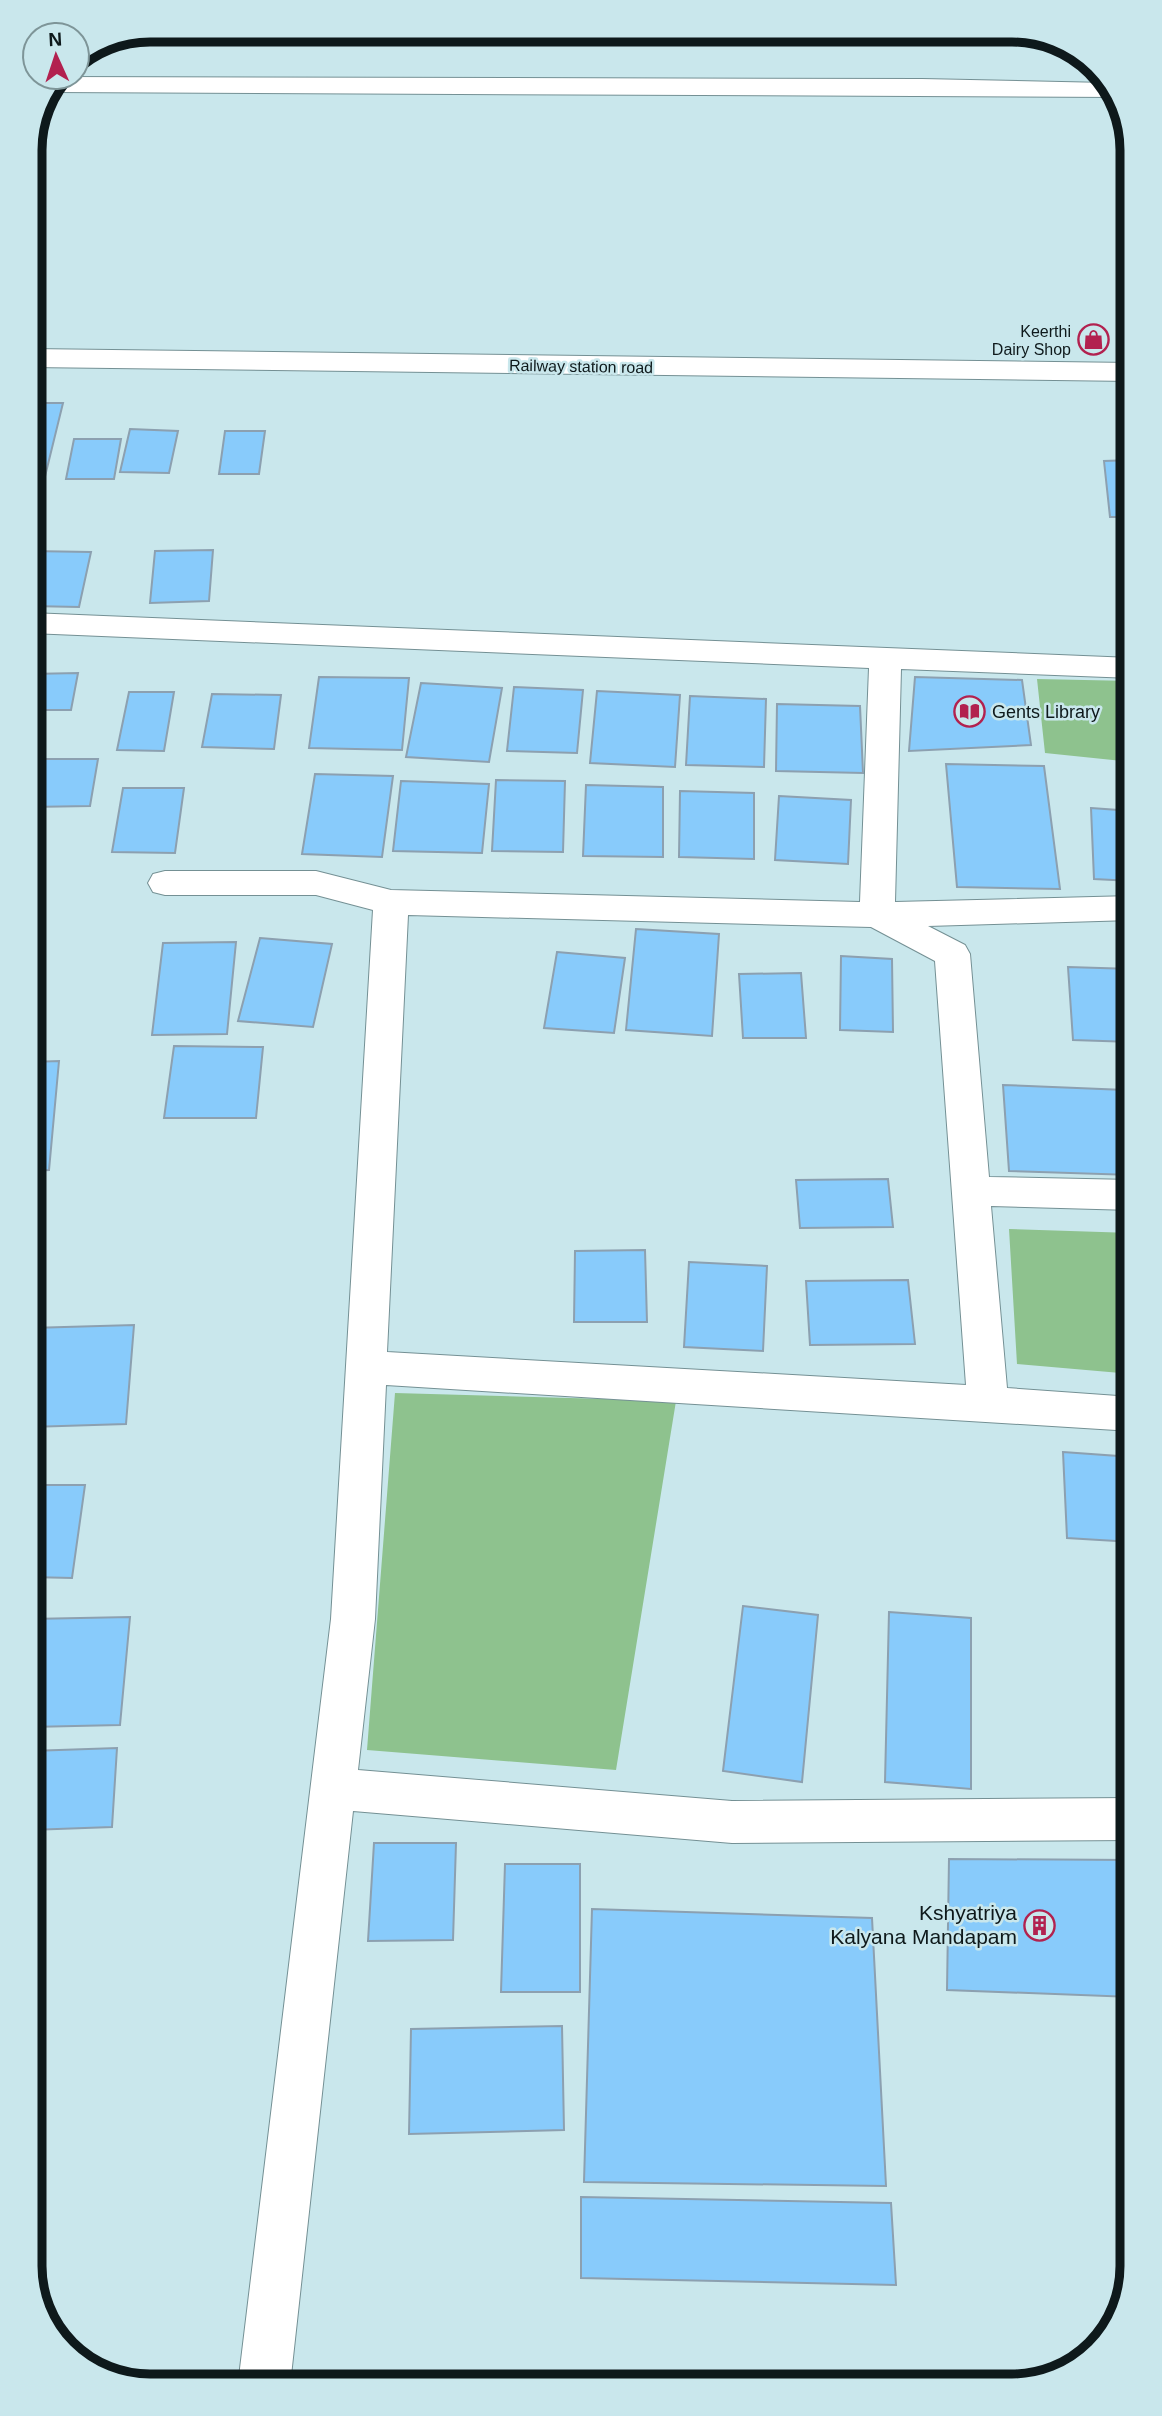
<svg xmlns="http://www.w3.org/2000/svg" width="1162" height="2416" font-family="Helvetica,sans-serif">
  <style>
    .green { fill: #8ec28e }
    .building { fill: #88cbfb; stroke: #8ca0b0; stroke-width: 2 }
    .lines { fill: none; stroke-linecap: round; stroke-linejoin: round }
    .street-casing { stroke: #749094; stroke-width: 2 }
    .secondary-casing { stroke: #749094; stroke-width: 2 }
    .street { fill: #fff; fill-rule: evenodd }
    .secondary { fill: #fff; fill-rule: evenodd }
    .labels { text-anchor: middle; stroke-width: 5; stroke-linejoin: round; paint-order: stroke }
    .far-poi-label { font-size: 16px; fill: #0e191b; stroke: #c9e7ec; text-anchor: end }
    .far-street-label { font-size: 16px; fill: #0e191b; stroke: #c9e7ec }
    .poi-label { font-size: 18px; fill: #0e191b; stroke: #c9e7ec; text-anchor: start }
    .near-poi-label { font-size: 21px; fill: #0e191b; stroke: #c9e7ec; text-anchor: end }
    .rim { fill: none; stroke: #0e191b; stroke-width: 9 }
  </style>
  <rect width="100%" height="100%" fill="#c9e7ec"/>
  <path class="green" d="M1037,679L1132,681V762L1045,753Z
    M1009,1229L1132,1233V1374L1017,1364Z
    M395,1393L676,1401L616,1770L367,1750Z"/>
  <path class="building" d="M30,403H63L39,501L30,500Z
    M130,429L178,431L169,473L120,472Z
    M225,431H265L259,474H219Z
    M74,439H121L114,479H66Z
    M1132,460V517H1110L1104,461Z
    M213,550L209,601L150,603L155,551Z
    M30,551L91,552L79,607L30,606Z
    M78,673L71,710H30V674Z
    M319,677L409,678L402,750L309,748Z
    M915,677L1022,680L1031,745L909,751Z
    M421,683L502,688L489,762L406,757Z
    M514,687L583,690L577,753L507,751Z
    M597,691L680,695L675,767L590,763Z
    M129,692H174L164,751L117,750Z
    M212,694L281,695L274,749L202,747Z
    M690,696L766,699L764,767L686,765Z
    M777,704L860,706L863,773L776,771Z
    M30,759H98L90,806L30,807Z
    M946,764L1044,766L1060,889L957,887Z
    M315,774L393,776L382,857L302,854Z
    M496,780L565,781L563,852L492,851Z
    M401,781L489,784L482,853L393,851Z
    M586,785L663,787V857L583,856Z
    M123,788H184L175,853L112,852Z
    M680,791L754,793V859L679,857Z
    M779,796L851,800L848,864L775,860Z
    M1091,808L1132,811V881L1094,879Z
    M636,929L719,934L712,1036L626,1030Z
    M260,938L332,944L313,1027L238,1021Z
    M236,942L227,1034L152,1035L163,943Z
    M557,952L625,958L614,1033L544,1028Z
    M841,956L892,959L893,1032L840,1030Z
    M1068,967L1132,969V1042L1073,1040Z
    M801,973L806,1038H743L739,974Z
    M174,1046L263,1047L256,1118H164Z
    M59,1061L49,1170L30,1171V1062Z
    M1003,1085L1125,1090L1132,1175L1009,1171Z
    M888,1179L893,1227L800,1228L796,1180Z
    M645,1250L647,1322H574L575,1251Z
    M689,1262L767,1266L763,1351L684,1347Z
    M908,1280L915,1344L810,1345L806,1281Z
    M134,1325L126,1424L30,1427V1328Z
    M1063,1452L1132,1457V1542L1067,1538Z
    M30,1485H85L72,1578L30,1577Z
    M743,1606L818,1615L802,1782L723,1771Z
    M889,1612L971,1618V1789L885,1782Z
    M130,1617L120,1725L30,1727V1619Z
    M117,1748L112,1827L30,1830V1751Z
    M374,1843H456L453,1940L368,1941Z
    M949,1859L1132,1860V1997L947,1990Z
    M505,1864H580V1992H501Z
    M592,1909L872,1918L886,2186L584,2182Z
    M562,2026L564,2130L409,2134L411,2029Z
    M581,2197L891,2203L896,2285L581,2278Z"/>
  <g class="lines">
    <defs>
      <path id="street" d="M59,77L922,79L1107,83L1118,97L53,92Z
        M30,613L1132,658V678L901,669L895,902L1132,896V920L928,926L965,945L970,954L989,1177L1132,1180V1210L991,1206L1007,1388L1132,1397V1431L386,1385L375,1619L358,1770L732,1801L1132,1798V1840L732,1843L353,1811L290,2385H238L331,1619L373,910L316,895H165L153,892L148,883L153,874L165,871H316L391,890L860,902L869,668L30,633ZM408,915L871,927L935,961L966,1385L387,1352Z"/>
      <path id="secondary" d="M30,349L1132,363V381L30,367Z"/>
    </defs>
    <use href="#street" class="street-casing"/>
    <use href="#secondary" class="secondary-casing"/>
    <use href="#street" class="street"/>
    <use href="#secondary" class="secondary"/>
  </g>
  <defs>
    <symbol id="shop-ring" viewBox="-11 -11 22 22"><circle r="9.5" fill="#c9e7ec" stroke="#b2214f" stroke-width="1.5"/><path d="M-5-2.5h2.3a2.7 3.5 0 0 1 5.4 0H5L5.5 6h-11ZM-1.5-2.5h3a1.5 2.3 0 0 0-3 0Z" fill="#b2214f"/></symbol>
    <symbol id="library-ring" viewBox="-11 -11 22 22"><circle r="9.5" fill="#c9e7ec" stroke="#b2214f" stroke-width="1.5"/><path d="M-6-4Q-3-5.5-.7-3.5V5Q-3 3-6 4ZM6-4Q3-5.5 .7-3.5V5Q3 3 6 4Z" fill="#b2214f"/></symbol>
    <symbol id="building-ring" viewBox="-11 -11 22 22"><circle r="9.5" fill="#c9e7ec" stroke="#b2214f" stroke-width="1.5"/><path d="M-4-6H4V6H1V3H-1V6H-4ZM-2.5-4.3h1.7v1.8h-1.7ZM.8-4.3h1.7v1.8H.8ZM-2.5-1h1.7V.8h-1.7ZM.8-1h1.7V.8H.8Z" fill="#b2214f"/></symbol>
  </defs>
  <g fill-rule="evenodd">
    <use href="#shop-ring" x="1076" y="322" width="35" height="35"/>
    <use href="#library-ring" x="952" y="694" width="35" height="35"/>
    <use href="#building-ring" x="1022" y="1908" width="35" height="35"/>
  </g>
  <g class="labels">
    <g class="far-poi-label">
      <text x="1071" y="337">Keerthi<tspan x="1071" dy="18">Dairy Shop</tspan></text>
    </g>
    <g class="far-street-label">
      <text transform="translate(581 366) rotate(1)" y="6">Railway station road</text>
    </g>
    <g class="poi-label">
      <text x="992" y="718">Gents Library</text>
    </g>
    <g class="near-poi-label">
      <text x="1017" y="1920">Kshyatriya<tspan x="1017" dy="24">Kalyana Mandapam</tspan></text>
    </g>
  </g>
  <path d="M0 0H1162V2416H0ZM150 42H1012A108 108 0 0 1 1120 150V2266A108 108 0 0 1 1012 2374H150A108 108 0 0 1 42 2266V150A108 108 0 0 1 150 42Z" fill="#c9e7ec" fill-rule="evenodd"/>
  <path class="rim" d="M150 42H1012A108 108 0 0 1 1120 150V2266A108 108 0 0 1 1012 2374H150A108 108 0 0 1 42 2266V150A108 108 0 0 1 150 42Z"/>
  <g transform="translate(56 56) rotate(357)"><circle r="33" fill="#c9e7ec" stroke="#7e9598" stroke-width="2"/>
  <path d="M0-5L12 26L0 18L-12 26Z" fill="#b2214f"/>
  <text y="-10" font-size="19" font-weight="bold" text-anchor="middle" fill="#0e191b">N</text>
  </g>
</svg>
